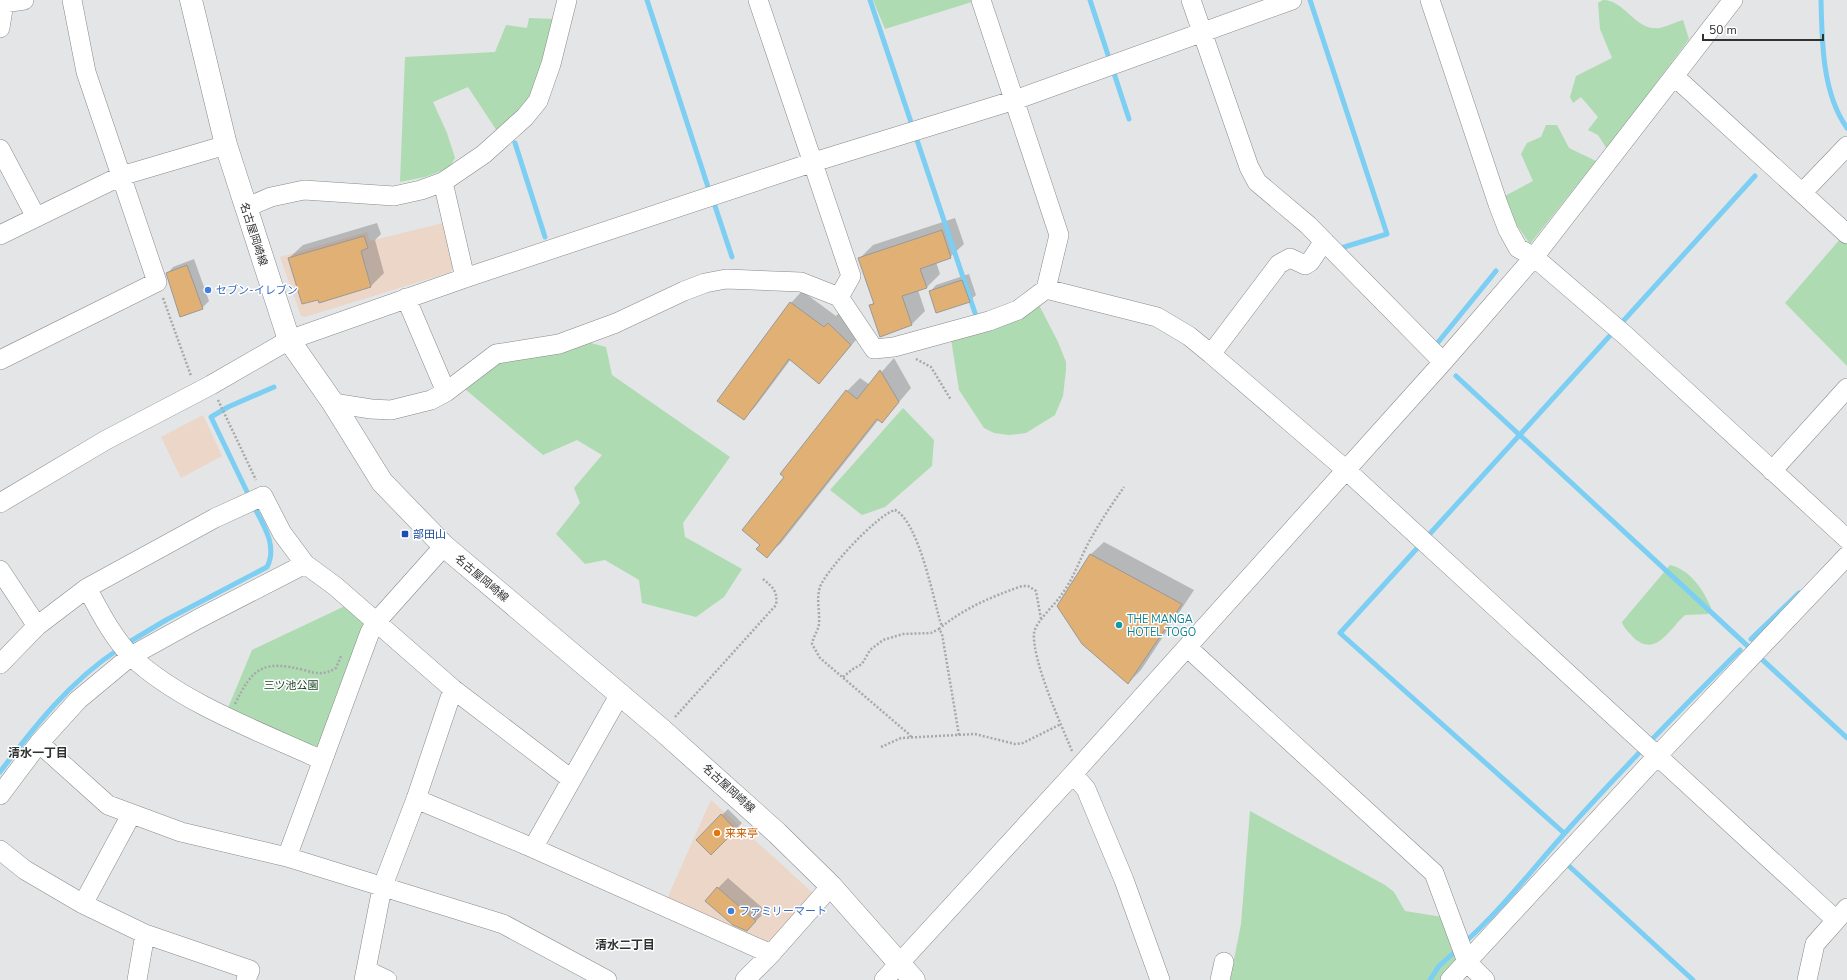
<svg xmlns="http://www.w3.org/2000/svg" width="1847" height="980" font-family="'Nunito Sans','Noto Sans JP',sans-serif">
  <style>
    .commercial { fill: #ebd6c8 }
    .green { fill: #aedbb2 }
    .shadow { fill: #0003 }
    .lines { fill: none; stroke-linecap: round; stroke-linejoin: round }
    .stream { stroke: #7ccef3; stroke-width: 5 }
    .building { fill: #e1b074; stroke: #9a9997 }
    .minor-casing { stroke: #898a8b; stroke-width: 20 }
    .major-casing { stroke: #898a8b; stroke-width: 23 }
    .path { stroke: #a7a8a9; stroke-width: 2.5; stroke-dasharray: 2 2; stroke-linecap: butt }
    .minor { stroke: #fff; stroke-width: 19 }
    .major { stroke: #fff; stroke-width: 22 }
    .shop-dot { fill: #3f7fe0; stroke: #fff; stroke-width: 1.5 }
    .transit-dot { fill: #1a4fb4; stroke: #fff; stroke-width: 1.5 }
    .culture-dot { fill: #0f9aa8; stroke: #fff; stroke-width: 1.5 }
    .food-dot { fill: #e8710a; stroke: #fff; stroke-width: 1.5 }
    .labels { text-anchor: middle; stroke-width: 3; stroke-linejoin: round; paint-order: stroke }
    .street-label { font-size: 11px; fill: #303131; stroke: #fff }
    .shop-label { font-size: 11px; fill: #366cbe; stroke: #fff; text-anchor: start }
    .transit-label { font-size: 11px; fill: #164399; stroke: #fff; text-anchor: start }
    .culture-label { font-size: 11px; fill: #0d838f; stroke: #fff; text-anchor: start }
    .park-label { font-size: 11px; fill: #113c1a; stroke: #fff }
    .food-label { font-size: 11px; fill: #c56008; stroke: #fff; text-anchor: start }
    .neighbourhood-label { font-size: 12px; font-weight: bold; fill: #303131; stroke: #fff }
  </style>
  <rect width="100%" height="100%" fill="#e3e5e6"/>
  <path class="commercial" d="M443,223L454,260L451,272L305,317L301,316L280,257L367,232L370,241Z
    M203,415L222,456L181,478L161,437Z
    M711,800L815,895L773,944H764L667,899Z"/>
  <path class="green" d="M873,0H974L975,1L885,29Z
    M1603,0C1625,0 1636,32 1660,28C1668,26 1676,22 1683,20L1689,39L1607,149L1598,135L1588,130L1598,117L1581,97L1573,103L1570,97L1576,76L1612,58L1600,29L1598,3Z
    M529,18L556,19L538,84L521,110L497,131L468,87L433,102L447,133L455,158L449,168L425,177L400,182L405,57L495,52L506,25L527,28Z
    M1546,125H1557L1569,148L1596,161L1530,244L1514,221L1503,197L1533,181L1521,154L1527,143L1541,137Z
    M1841,238L1847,243V366L1785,303Z
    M1038,303L1058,342L1066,362V370L1063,396L1055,415L1026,433L1009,435L994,433L984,428L959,390L951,339Z
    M587,342L606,347L612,375L730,457L683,523L685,537L742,569L724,597L696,617L642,603L639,580L605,560L585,564L556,534L580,503L574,488L602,455L577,440L543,455L465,389L500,361Z
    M903,408L934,440L932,466L885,507L862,515L830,490Z
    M1670,565C1689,569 1704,590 1711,608L1708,614L1685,615C1670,628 1656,659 1633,637C1629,632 1624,629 1622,622Z
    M345,606L364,623V630L321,745L314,749L228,708L252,650Z
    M1250,811L1385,885L1394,892L1405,911L1442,917L1451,946L1460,960L1443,980H1230L1241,924Z"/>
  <path class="shadow" d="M955,218L964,244L950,257L936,262L940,274L927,287L918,290L925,311L912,324L880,335L870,306L874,302L859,259L873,245Z
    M377,223L381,234L375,240L384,273L371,286L289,258L303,245Z
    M194,259L209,301L202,308L167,274L173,267Z
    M969,274L976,295L969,301L930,292L936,285Z
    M802,291L836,316L840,312L862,333L819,383L791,359L755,407L744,419L791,303Z
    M894,358L911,388L882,422L879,419L781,543L767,556L761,545L785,477L847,391L860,378L870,385Z
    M1104,542L1194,590L1141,670L1128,683L1090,555Z
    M728,809L742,823L711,854L697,840Z
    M728,878L766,911L747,930L706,900Z"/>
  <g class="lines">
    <path class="stream" d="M647,0L710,193
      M870,0L975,313
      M1090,0L1129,119
      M1310,0L1387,234L1341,248L1344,251
      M1821,0C1822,41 1822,93 1847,128
      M515,143L545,237
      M713,200L732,257
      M1434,345L1435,346L1496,271
      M1456,376L1847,738
      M250,498L211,417L228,407L274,387
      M1426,538L1755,176
      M1421,544L1340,633L1564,833
      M1751,639L1799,593
      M126,644L166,620L267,567C278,546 263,524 253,505
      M0,772C34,727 71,680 119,649
      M1569,866L1693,980
      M1464,943C1501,910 1531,871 1564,834C1620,771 1680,710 1740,650
      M1430,980L1439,966L1458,949"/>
  </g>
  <path class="building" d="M942,230L951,258L920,269L927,288L902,296L912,325L880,337L869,305L874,304L858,258Z
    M364,236L368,248L361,251L371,287L319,303L318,300L302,304L288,258Z
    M187,265L203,309L180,317L166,273Z
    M962,280L970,302L936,313L929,291Z
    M790,302L824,327L828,323L851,345L819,384L789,359L744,420L717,401Z
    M880,370L899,402L882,423L877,419L767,558L756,549L760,545L742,530L784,477L780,474L846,390L857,399Z
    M1090,554L1182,604L1128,684L1082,644L1057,606Z
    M721,814L736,830L711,855L696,840Z
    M717,887L756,921L747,931L733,925L705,901Z"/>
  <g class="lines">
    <defs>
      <path id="minor" d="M758,0L851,276L839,297
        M1191,0L1249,167L1257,182L1308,225L1443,362
        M1430,0L1498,204L1508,230L1518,248L1534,257L1626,336L1847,539
        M0,28L4,3L24,0
        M1674,76L1847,234
        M0,149L36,217
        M443,182L465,278
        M1802,193L1847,146
        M245,208L271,197L304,190L394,196L421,190L443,182L484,154L525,117L538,101L551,64L567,0
        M0,235L121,176L226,145
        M1046,289L1157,317L1189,336L1211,354L1345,469L1836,920
        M406,298L446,392
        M1211,354L1279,264L1290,258L1305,265L1310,262L1324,241
        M0,360L157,282L86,72L72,0
        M333,403L371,409L391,410L431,400L446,392L496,354L559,344L616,323L684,291L705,283L726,279L801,282L839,297L874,349L894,347L989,321L1018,310L1046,289L1059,235L981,0
        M1772,471L1847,388
        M0,503L106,440L211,385L289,340L465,278L814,162L1015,100L1292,0
        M0,570L37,626
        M87,588C100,612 113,638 132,657C181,703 261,732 322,760
        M1187,647L1434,873L1467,962L1485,980
        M0,664L37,626L87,588L215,518L263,496L282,533L305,564L335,586L453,689L571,779
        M39,743L108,805L181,832L287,857L487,919L503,924L607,980
        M1073,774L1086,789L1124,880L1160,980
        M0,795L39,743L78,700L131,656L198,619L305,564
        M416,799L533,848L771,954
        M533,848L620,694
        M0,850L25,870L83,904L145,934L250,970L246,980
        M287,857L370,632L377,621L444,546
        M83,904L131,815
        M366,970L387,980
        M137,980L145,934
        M364,980L382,888L416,799L453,689
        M745,980L771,954L831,886
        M884,980L1073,774L1443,362L1534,257L1733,0
        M1220,980L1224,962
        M1450,980L1658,755L1847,556
        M1807,980L1815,944L1847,908"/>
      <path id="major" d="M191,0L226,145L289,340L333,403L382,482L444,546L662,730L777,833L831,886L914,980"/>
    </defs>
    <use href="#minor" class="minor-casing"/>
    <use href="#major" class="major-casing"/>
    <path class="path" d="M163,298L191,376
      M916,359L931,367L951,400
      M218,400L256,480
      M843,677L853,669L862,664L870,650L883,640L903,634L931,633L939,629
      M235,704C253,667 263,660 304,670C317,674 324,675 336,668L341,656
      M675,717L776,605C778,592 773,587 763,579
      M959,735L942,634L939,629C964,608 991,597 1022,586H1028L1036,591L1041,619
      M911,737L910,735L820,658L812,644C813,637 818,631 819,624C820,611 816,599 820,587C826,570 878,514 895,510C918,521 933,596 940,621L942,626
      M881,747L901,738L975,734L1015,744L1023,743L1061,724
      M1072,751C1061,724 1032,661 1034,633C1036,621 1055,605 1062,594C1074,578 1080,558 1090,540C1100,522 1112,504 1124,487"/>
    <use href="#minor" class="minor"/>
    <use href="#major" class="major"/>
  </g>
  <g class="shop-dot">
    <circle cx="208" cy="290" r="4"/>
    <circle cx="731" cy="911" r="4"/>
  </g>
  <rect class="transit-dot" x="401" y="530" width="8" height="8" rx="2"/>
  <circle class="culture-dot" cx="1119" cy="625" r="4"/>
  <circle class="food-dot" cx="717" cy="833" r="4"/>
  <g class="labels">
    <g class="street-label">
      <text transform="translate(254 234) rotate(72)" y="4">名古屋岡崎線</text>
      <text transform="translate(482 578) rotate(40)" y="4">名古屋岡崎線</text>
      <text transform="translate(729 788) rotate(42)" y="4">名古屋岡崎線</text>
    </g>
    <g class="shop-label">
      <text x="216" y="294">セブン-イレブン</text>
      <text x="739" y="915">ファミリーマート</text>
    </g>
    <g class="transit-label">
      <text x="413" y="538">部田山</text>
    </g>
    <g class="culture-label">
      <text x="1127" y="623">THE MANGA<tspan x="1127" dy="13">HOTEL TOGO</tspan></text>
    </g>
    <g class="park-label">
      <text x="291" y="689">三ツ池公園</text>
    </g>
    <g class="food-label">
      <text x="725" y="837">来来亭</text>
    </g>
    <g class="neighbourhood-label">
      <text x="38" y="757">清水一丁目</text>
      <text x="625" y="949">清水二丁目</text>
    </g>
  </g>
  <path d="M1703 34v6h120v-6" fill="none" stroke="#303131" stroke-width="2"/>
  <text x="1709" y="34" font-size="12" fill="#303131" stroke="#ffffff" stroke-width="3" paint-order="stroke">50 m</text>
</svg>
